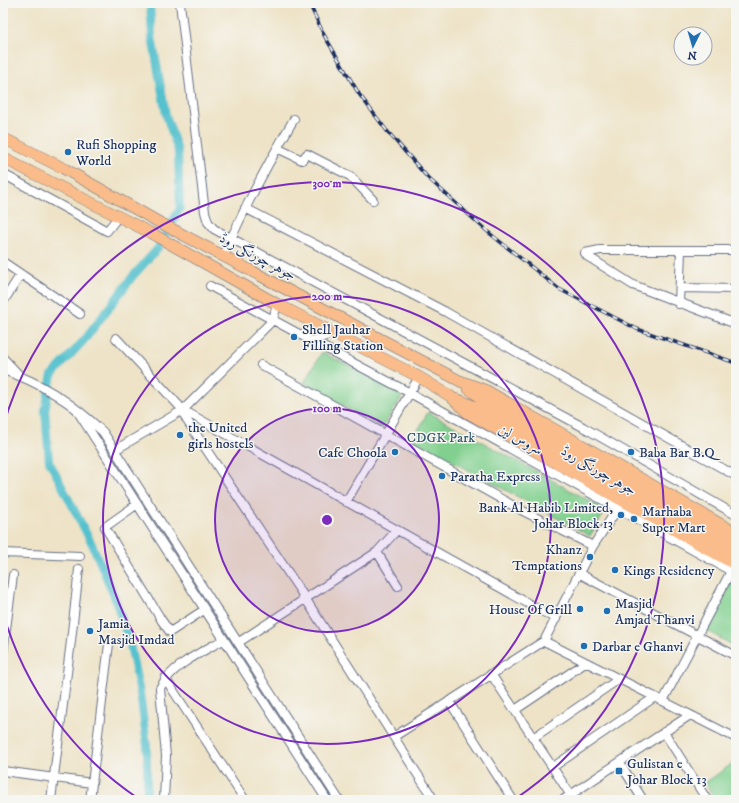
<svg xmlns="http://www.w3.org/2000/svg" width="739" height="803" font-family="'IM FELL DW Pica',Amiri,serif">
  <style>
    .green { fill: #81d08f; stroke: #4e8076 }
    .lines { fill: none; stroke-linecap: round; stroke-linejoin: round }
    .canal { stroke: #55c1ce; stroke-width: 8 }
    .minor-casing { stroke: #656e83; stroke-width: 10 }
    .major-casing { stroke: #656e83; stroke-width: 12 }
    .minor { stroke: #fff; stroke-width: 8 }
    .major { stroke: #f9bc8a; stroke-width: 11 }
    .rail-casing { stroke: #1b2f5e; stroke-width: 3.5 }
    .rail { stroke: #f6f6f2; stroke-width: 2; stroke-dasharray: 6; stroke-linecap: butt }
    .ring { fill: none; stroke: #7b2cbf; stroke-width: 2 }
    .poi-dot { fill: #1f6fb2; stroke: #f6f6f2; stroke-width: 1.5 }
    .labels { text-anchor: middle; stroke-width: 3; stroke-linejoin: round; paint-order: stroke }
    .poi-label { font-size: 14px; fill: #1b2f5e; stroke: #f6f6f2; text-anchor: start }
    .street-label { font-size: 14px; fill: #1b2f5e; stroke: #f6f6f2 }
    .park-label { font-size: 14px; fill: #34576a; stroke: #f6f6f2 }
    .centre { fill: #7b2cbf; stroke: #f6f6f2; stroke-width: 2 }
    .ring-label { font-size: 12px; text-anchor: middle; font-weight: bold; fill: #7b2cbf; stroke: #f6f6f2; stroke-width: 3; stroke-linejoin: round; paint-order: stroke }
  </style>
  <rect width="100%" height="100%" fill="#f6f6f2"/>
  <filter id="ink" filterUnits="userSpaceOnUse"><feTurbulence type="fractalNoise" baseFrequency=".025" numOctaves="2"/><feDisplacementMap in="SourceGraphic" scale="8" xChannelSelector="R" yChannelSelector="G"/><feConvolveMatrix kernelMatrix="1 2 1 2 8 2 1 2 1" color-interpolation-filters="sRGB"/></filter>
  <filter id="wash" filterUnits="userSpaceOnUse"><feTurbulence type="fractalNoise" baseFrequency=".012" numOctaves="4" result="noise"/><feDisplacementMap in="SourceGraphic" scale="16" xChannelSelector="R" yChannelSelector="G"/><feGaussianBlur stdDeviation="0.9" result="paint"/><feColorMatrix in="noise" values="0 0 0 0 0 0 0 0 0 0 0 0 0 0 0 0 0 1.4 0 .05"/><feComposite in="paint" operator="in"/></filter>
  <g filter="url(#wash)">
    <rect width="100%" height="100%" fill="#eee3c7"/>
    <path class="green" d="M322,352L404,394L382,428L304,383Z
      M428,412L606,510L590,536L413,440Z
      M731,582L736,585V647L705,630Z
      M736,761V800H716L705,783Z"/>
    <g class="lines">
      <path class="canal" d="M147,800V746L140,693L130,645L114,596L92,544L49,461L45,410L52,375L86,338L133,276L158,248L180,208L178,151L166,115L152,37L150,3"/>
    </g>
  </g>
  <g filter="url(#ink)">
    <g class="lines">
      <defs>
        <path id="minor" d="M180,3L205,212L208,222L214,229L583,427L736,515
          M277,148L302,160L307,154L350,176L373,200
          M3,174L107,231L118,217
          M245,208L444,311L736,476
          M736,250H600L585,253L587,256L633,285L736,324
          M224,255C244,208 268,163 294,119
          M3,262L80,314
          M210,286L312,341L334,333
          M681,288L736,289
          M3,302L21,274
          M679,304L681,250
          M116,338L183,410L556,619
          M312,341L410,393L736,574
          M3,358L19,375
          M261,365L521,510L593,546
          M3,370C40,382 75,405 103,432L339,800
          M183,410L186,419L305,598L434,800
          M78,412L327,800
          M115,450L183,410L273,320L277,304
          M346,502L419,377
          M136,505L105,527L162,621L170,632L204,610
          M377,552L398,586
          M3,553L80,556
          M580,574L736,656
          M544,641L736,738
          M239,642L377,552L397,530
          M3,652L13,575
          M491,674L574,800
          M165,678L245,800
          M449,701L513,800
          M663,701L731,571
          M515,710L585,663
          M664,732L707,800
          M395,736L544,641L593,546L618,508
          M533,738L619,679
          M620,763L643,800
          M553,767L655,697
          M3,771L92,783
          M51,800L71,641L79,569
          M90,800L109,644
          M164,800L166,756L160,688C172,665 202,652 223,640
          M563,800L690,715"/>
        <path id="major" d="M3,138L63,168L155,220L460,381L487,391L736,533
          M3,158L149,232L277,304L419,377L450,396L468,413L736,565
          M468,388L484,400L736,543
          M457,399L476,407L736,554"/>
      </defs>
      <use href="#minor" class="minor-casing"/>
      <use href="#major" class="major-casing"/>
      <use href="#minor" class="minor"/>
      <use href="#major" class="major"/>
      <defs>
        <path id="rail" d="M309,3L324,35L359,94L387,131L428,178L488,232L559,289L637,329L736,363"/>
      </defs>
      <use href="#rail" class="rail-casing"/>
      <use href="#rail" class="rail"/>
    </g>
  </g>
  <circle cx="327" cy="520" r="112" fill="#7b2cbf" fill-opacity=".12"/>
  <g class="ring">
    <circle cx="327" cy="520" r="112"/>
    <circle cx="327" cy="520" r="224"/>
    <path d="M139 799A337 337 0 0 1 3 613M3 427A337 337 0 1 1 515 799"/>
  </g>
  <g class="poi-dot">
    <circle cx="68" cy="152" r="4"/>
    <circle cx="294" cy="337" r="4"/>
    <circle cx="180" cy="435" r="4"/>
    <circle cx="395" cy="452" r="4"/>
    <circle cx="631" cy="452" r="4"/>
    <circle cx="442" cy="476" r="4"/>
    <circle cx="621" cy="515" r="4"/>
    <circle cx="634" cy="519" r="4"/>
    <circle cx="590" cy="557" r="4"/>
    <circle cx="615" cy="570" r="4"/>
    <circle cx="580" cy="609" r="4"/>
    <circle cx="607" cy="611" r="4"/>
    <circle cx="90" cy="631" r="4"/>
    <circle cx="584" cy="646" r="4"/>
    <rect x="615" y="767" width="8" height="8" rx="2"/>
  </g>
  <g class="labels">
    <g class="poi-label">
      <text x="76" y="149">Rufi Shopping<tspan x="76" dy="16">World</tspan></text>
      <text x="302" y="334">Shell Jauhar<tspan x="302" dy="16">Filling Station</tspan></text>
      <text x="188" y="432">the United<tspan x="188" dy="16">girls hostels</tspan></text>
      <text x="387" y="457" text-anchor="end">Cafe Choola</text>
      <text x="639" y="457">Baba Bar B.Q</text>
      <text x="450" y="481">Paratha Express</text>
      <text x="613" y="512" text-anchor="end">Bank Al Habib Limited,<tspan x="613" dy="16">Johar Block 13</tspan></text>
      <text x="642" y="516">Marhaba<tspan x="642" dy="16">Super Mart</tspan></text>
      <text x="582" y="554" text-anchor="end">Khanz<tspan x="582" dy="16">Temptations</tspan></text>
      <text x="623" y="575">Kings Residency</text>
      <text x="615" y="608">Masjid<tspan x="615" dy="16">Amjad Thanvi</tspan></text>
      <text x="572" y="614" text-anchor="end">House Of Grill</text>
      <text x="98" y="628">Jamia<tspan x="98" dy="16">Masjid Imdad</tspan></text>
      <text x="592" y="651">Darbar e Ghanvi</text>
      <text x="627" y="768">Gulistan e<tspan x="627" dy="16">Johar Block 13</tspan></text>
    </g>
    <g class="street-label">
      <text transform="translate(258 256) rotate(28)" y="5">جوہر چورنگی روڈ</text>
      <text transform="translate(521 439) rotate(29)" y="5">سروس لین</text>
      <text transform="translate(599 470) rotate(30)" y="5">جوہر چورنگی روڈ</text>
    </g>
    <g class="park-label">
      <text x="441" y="442">CDGK Park</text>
    </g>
  </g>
  <circle cx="327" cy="520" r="6" class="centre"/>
  <g class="ring-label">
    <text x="327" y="187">300 m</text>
    <text x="327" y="300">200 m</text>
    <text x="327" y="412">100 m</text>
  </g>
  <rect width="739" height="803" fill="none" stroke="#f6f6f2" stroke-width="16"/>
  <g transform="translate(693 46) rotate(185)"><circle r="19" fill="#f6f6f2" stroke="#9ea6b7"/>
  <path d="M0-3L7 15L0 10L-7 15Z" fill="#1f6fb2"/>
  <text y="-6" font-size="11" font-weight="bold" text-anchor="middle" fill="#1b2f5e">N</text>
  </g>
</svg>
